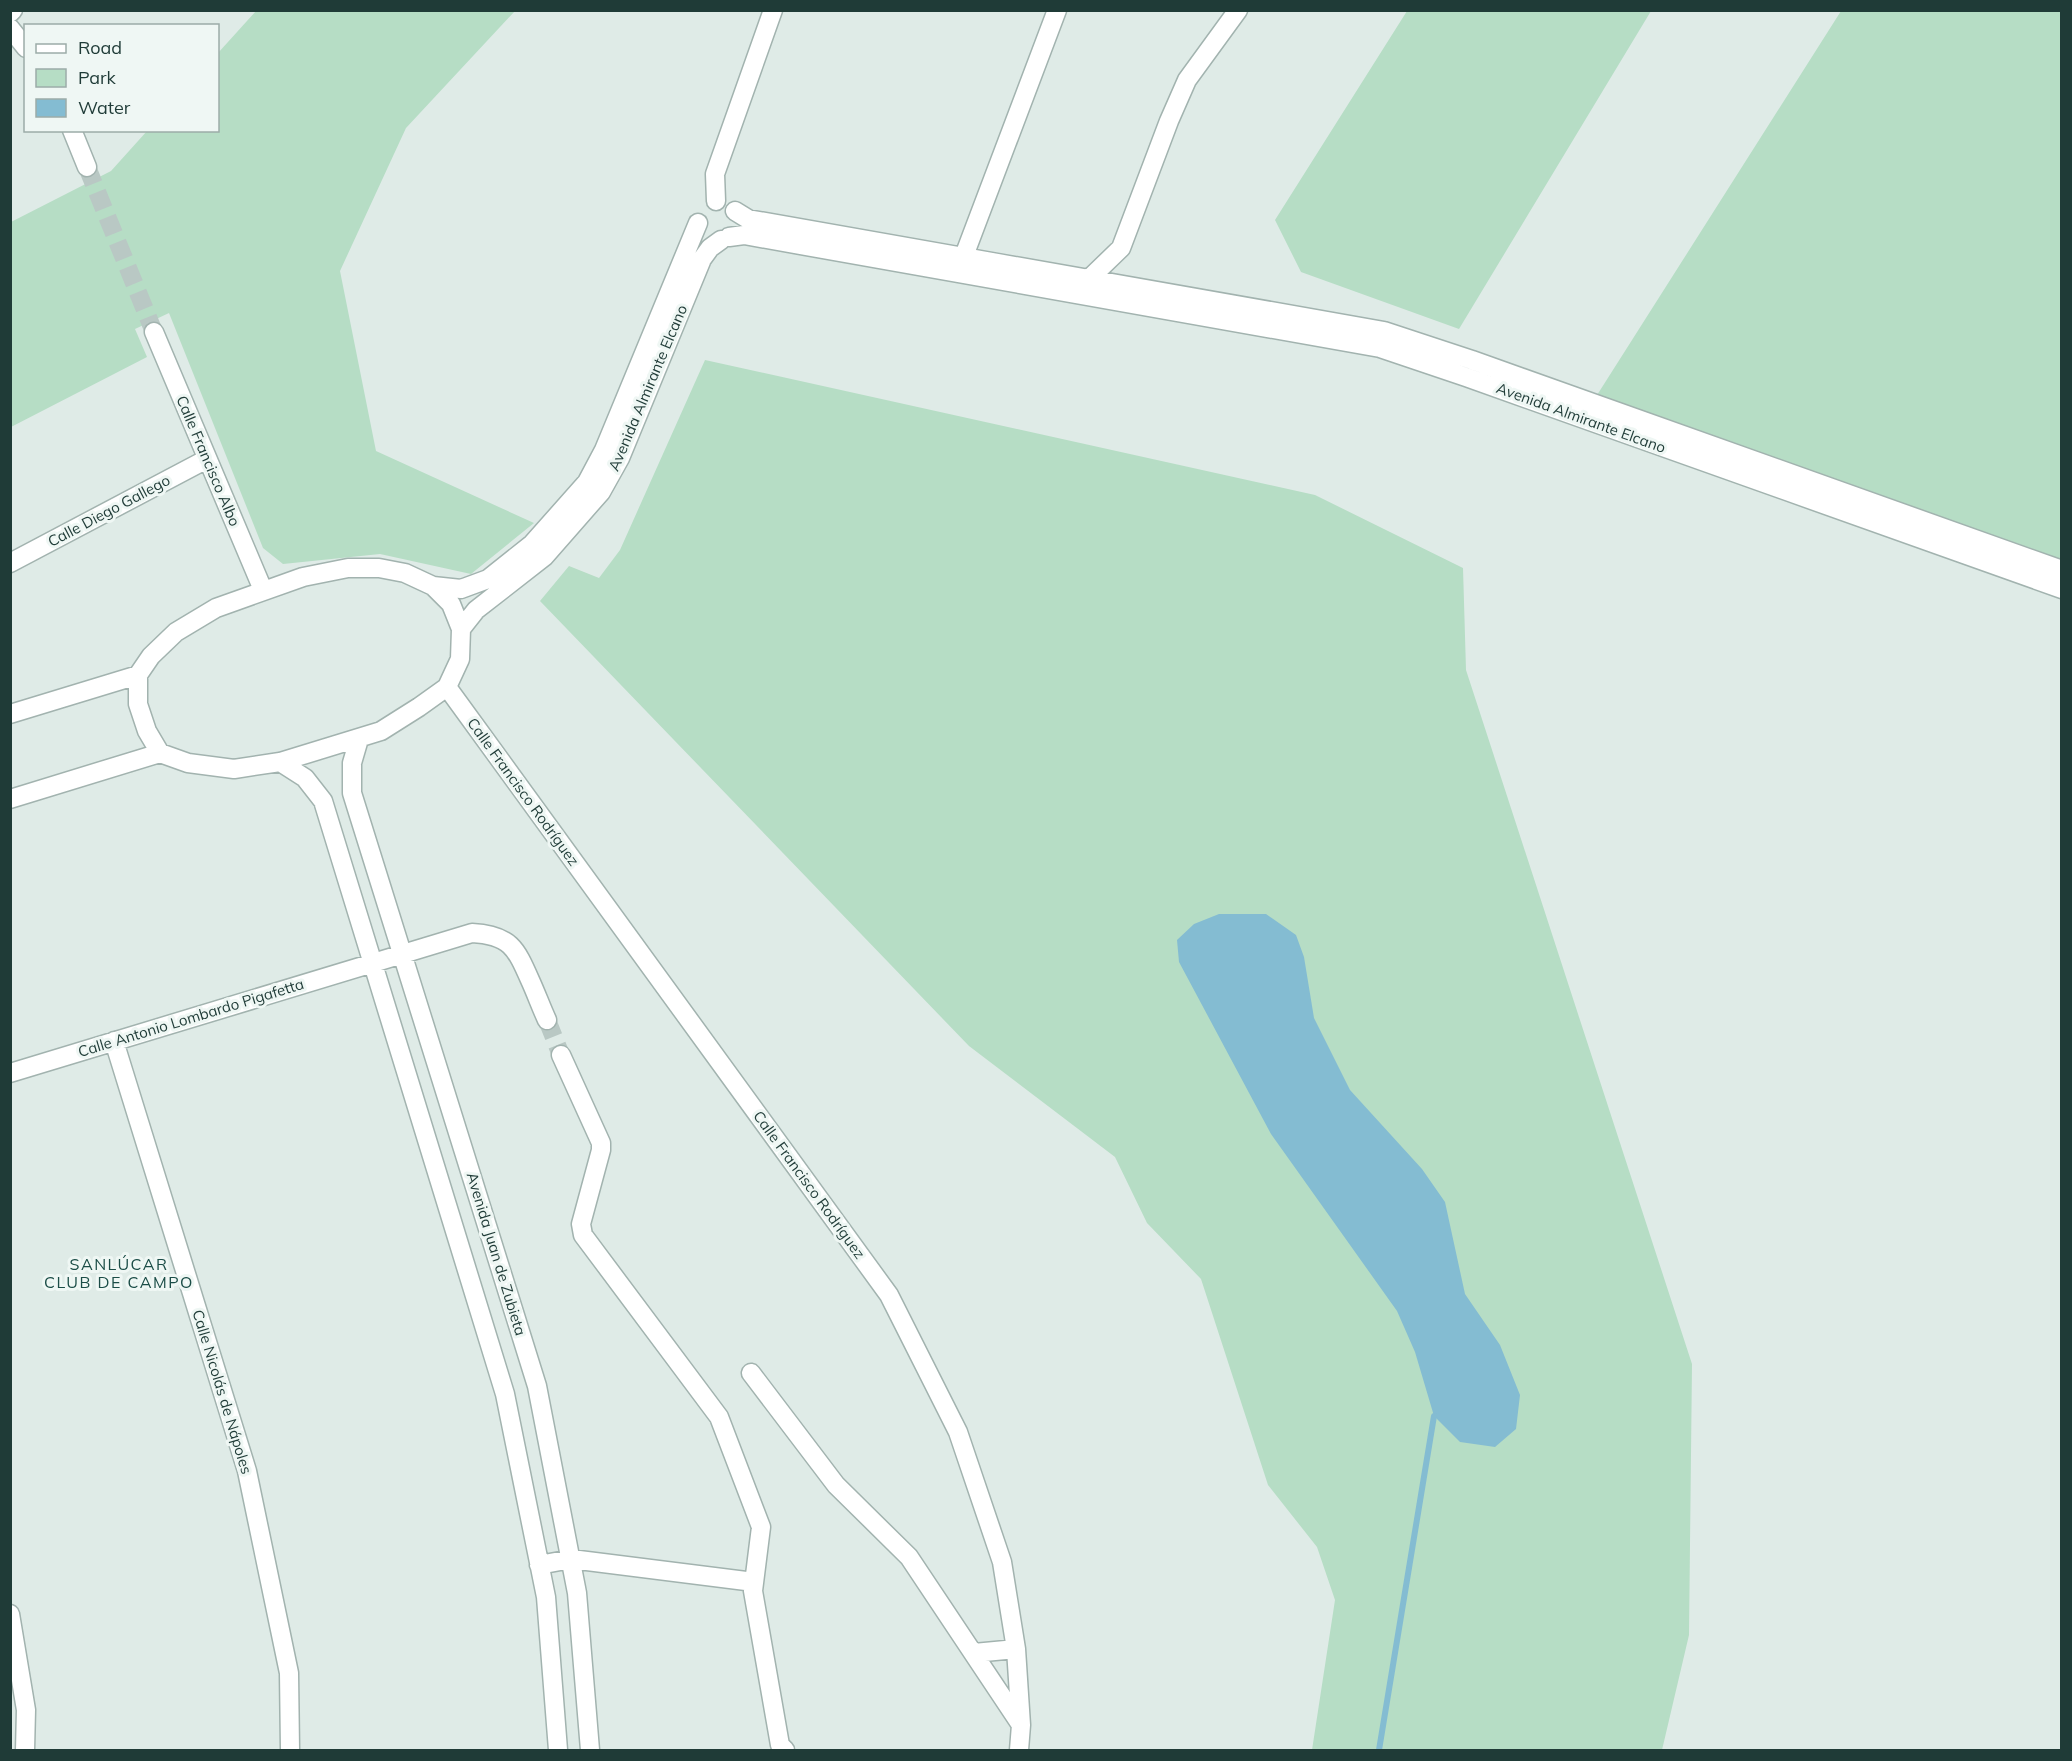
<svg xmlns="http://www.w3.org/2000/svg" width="2072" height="1761" font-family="Mulish,sans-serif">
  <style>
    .green { fill: #b6ddc5 }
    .water { fill: #84bcd2 }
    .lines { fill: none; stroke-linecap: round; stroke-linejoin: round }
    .stream { stroke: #84bcd2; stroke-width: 6 }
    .minor-tunnel { stroke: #b9c8c4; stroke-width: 18; stroke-dasharray: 18 9; stroke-linecap: butt }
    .minor-casing { stroke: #a2b3af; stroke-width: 21 }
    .minor { stroke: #fff; stroke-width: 18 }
    .labels { text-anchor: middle; stroke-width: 6; stroke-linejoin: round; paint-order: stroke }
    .street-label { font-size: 15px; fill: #1f3b37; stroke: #eff7f4 }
    .neighbourhood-label { font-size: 16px; letter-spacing: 1.5px; fill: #1b4d47; stroke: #eff7f4 }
  </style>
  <rect width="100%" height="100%" fill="#dfebe7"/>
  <path class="green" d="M256,11H515L406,128L340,271L376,451L534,523L471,574L380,554L283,564L263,548L169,313L135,329L147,357L11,427V222L111,171L147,131L218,130V53Z
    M1407,11H1651L1459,329L1301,272L1275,220Z
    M1841,11H2061V570L1592,403Z
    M705,360L1315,495L1463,568L1466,670L1692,1364L1689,1635L1662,1750H1312L1335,1600L1317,1547L1268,1485L1201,1279L1147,1223L1115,1157L969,1046L540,601L569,566L599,578L620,550Z"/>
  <path class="water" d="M1219,914H1266L1296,935L1304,957L1314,1018L1350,1090L1422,1169L1445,1202L1465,1294L1500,1345L1520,1395L1516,1429L1495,1447L1460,1442L1434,1416L1415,1352L1397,1311L1271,1134L1179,962L1177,940L1194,924Z"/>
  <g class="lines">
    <path class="stream" d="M1379,1750L1434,1416"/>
    <path class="minor-tunnel" d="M87,167L154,332
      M547,1020L561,1055"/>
    <defs>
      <path id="minor" d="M10,13L13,10
        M10,28L26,48
        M72,130L87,167
        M716,201L715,174L773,10
        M735,211L748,219L1384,331L1472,360L2062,570
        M729,237L744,235L1380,348L1466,377L2062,589
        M962,268L964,256L1057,10
        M1089,287L1090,278L1121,248L1169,121L1187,80L1238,10
        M154,332L263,590
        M10,563L207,459
        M348,568H379L405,573L433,586L451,604L461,629L460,659L447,687L419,707L381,731L280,762L234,769L188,763L160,753L147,731L138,704V675L151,656L176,632L216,608L303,577Z
        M433,586L461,589L488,579L532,544L587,482L604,450L698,223
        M461,629L476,610L544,557L601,492L620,458L702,259L710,248L721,240
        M447,687L889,1295L958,1432L1002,1562L1016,1649L1021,1725L1019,1750
        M10,714L138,675
        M359,739L352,763V793L537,1386L577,1593L590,1750
        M280,762L305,778L323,801L505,1394L546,1597L558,1750
        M10,799L160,753
        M114,1041L247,1471L289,1673L290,1750
        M561,1055L601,1143V1150L581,1224L583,1235L719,1417L761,1527L753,1591L780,1745L785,1750
        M10,1073L472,933C510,935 516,948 530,980C536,993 541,1007 547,1020
        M751,1373L836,1485L909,1557L1019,1722
        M539,1565L571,1559L754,1582
        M10,1614L26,1710L25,1750
        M974,1653L1016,1649"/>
    </defs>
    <use href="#minor" class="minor-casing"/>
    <use href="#minor" class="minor"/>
  </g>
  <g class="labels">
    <g class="street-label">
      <text transform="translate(648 388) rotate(-67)" y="5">Avenida Almirante Elcano</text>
      <text transform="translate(1581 418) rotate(20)" y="5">Avenida Almirante Elcano</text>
      <text transform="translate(208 461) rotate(67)" y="5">Calle Francisco Albo</text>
      <text transform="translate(109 511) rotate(-28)" y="5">Calle Diego Gallego</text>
      <text transform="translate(523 792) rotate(54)" y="5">Calle Francisco Rodríguez</text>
      <text transform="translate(191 1018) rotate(-17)" y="5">Calle Antonio Lombardo Pigafetta</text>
      <text transform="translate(809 1185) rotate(54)" y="5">Calle Francisco Rodríguez</text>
      <text transform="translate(496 1254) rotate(73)" y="5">Avenida Juan de Zubieta</text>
      <text transform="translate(222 1392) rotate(73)" y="5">Calle Nicolás de Nápoles</text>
    </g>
    <g class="neighbourhood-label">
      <text x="119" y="1270">SANLÚCAR<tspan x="119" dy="18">CLUB DE CAMPO</tspan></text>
    </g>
  </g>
  <rect width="2072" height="1761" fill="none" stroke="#1f3b37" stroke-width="24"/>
  <rect x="24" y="24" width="195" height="108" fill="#eff7f4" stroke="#9caca8" stroke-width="1.5"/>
  <rect x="36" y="44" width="30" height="9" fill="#ffffff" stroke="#9caca8" stroke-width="1.5"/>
  <text x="78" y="54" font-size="18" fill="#1f3b37">Road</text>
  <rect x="36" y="69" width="30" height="18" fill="#b6ddc5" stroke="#9caca8" stroke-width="1.5"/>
  <text x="78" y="84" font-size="18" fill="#1f3b37">Park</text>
  <rect x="36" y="99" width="30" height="18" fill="#84bcd2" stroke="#9caca8" stroke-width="1.5"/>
  <text x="78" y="114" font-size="18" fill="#1f3b37">Water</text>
</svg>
